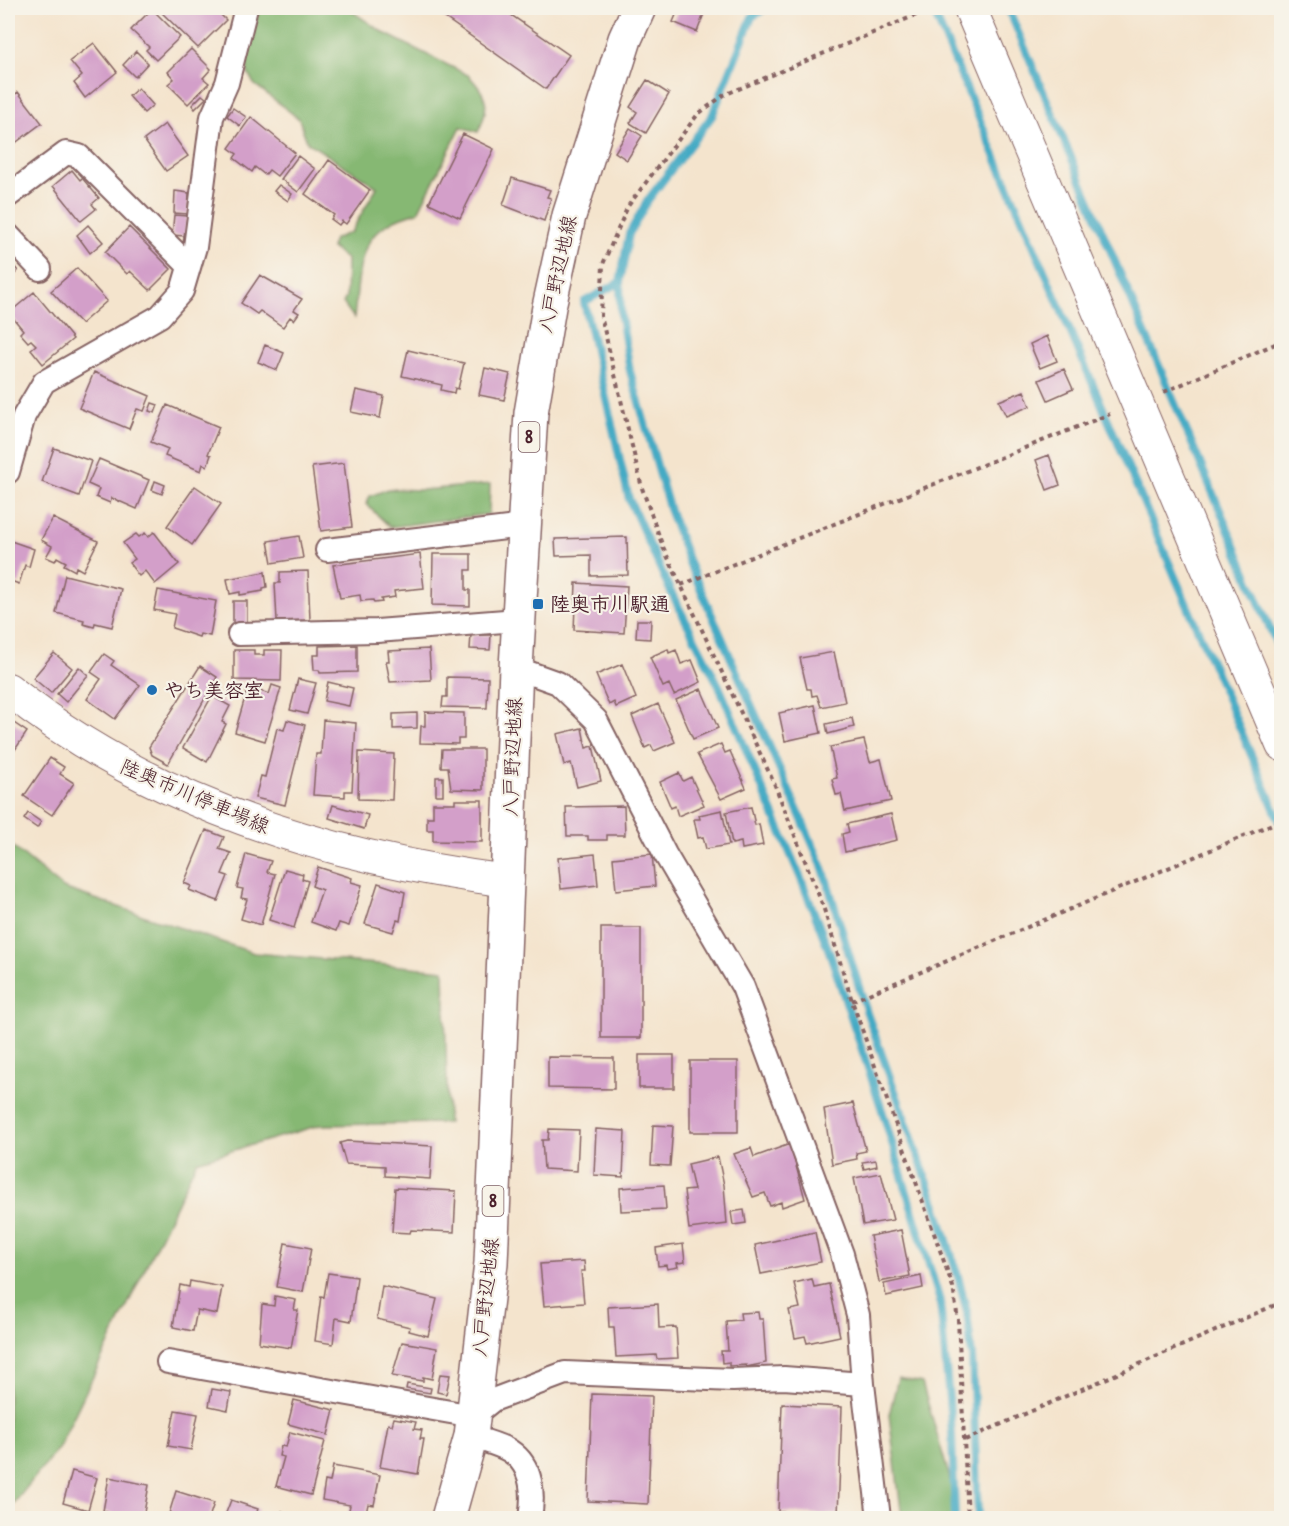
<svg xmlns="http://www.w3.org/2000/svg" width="1289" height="1526" font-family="'Patrick Hand','Klee One',sans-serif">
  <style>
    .forest { fill: #86b873; stroke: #686c4f; stroke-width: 1.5 }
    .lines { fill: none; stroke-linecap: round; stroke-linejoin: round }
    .stream { stroke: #44aac4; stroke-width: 8 }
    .building { fill: #d39fc9 }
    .street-casing { stroke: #866464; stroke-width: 26 }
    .secondary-casing { stroke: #866464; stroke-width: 34 }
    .primary-casing { stroke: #866464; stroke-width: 36 }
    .path { stroke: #866464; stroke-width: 4; stroke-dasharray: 4.5 4.5; stroke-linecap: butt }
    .street { stroke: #fff; stroke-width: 22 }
    .secondary { stroke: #fff; stroke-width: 32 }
    .primary { stroke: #fff; stroke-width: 33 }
    .poi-dot { fill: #1f6fb2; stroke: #f7f3e8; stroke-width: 2 }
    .labels { text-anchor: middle; stroke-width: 4.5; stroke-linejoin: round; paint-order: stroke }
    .shield { fill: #f7f3e8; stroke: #7e5f64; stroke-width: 1.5 }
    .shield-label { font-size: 18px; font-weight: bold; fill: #4a1f2b }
    .street-label { font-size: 20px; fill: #4a1f2b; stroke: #f7f3e8 }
    .poi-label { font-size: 20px; font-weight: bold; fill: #4a1f2b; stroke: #f7f3e8; text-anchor: start }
  </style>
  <rect width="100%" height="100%" fill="#f7f3e8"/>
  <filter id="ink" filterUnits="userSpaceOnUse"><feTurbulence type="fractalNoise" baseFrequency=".0167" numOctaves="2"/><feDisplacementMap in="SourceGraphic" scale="12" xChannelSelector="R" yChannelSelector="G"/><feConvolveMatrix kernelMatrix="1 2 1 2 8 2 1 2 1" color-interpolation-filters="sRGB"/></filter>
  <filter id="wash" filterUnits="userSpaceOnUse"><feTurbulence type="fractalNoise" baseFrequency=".008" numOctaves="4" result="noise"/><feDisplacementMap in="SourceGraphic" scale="24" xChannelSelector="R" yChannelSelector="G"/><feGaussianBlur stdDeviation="1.35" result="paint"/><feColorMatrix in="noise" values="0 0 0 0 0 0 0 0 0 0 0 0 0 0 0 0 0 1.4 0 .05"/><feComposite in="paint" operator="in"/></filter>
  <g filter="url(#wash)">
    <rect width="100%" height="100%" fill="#f4e4cd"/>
    <path class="forest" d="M259,8H347L384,33L468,75C489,96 490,107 478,132L461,127L418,212C355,227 361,263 354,318L343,303L346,297L347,260L331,247L334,239L351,232L377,187L307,142L299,119L254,84L247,71V54Z
      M490,484L489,514L390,527L366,504L370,496L388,489L423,490Z
      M8,843L63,888L254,953L444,970L448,1123L320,1125L197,1161L59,1447L11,1507L8,1505Z
      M898,1378L922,1383L955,1496L958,1518H902L889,1415Z"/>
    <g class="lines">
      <path class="stream" d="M766,8L752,17L712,116L648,200L629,234L620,282L584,302L629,499L669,588L719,686L801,879L829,951L882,1110L940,1301L952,1433L955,1518
        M932,8L1282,827
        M1008,8L1282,657
        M620,282L621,316L630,371L670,511L690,565L823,868L867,1013L936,1205L958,1276L967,1312L972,1356L978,1518"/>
    </g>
    <g id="blocks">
      <path class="building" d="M157,8H214L226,20L198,48Z
        M431,8H501L569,55L546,89Z
        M679,8H697L705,11L697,32L673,22Z
        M152,9L180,37L156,60L146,50L149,47L131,30Z
        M94,43L117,72L85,98L74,83L82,76L70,61Z
        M191,49L211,69L203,78L209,83L188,104L168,84L174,79L168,72Z
        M136,51L148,63L135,77L123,65Z
        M647,80L669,94L646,133L630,123L637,112L630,107Z
        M138,88L153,105L144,113L129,96Z
        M18,92L42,123L14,144L8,136V100Z
        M202,95L206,98L195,109L192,105Z
        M233,108L246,117L240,126L227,116Z
        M251,117L295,153L277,176L269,170L265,175L255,167L252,172L234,158L237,154L229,148Z
        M165,124L188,156L166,171L144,140Z
        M630,128L642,136L627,160L615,152Z
        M463,134L494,149L460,218L429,203Z
        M298,156L315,169L298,192L281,179Z
        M329,160L370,190L346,224L342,221L339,225L331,219L334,215L305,194Z
        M72,170L80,180L82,178L99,198L92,204L96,209L81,221L53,186Z
        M512,178L550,190L547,197L551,198L544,221L503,205Z
        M279,185L292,194L288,201L274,191Z
        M175,191L189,193L188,214L174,213Z
        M174,215L187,216L185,236L172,235Z
        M88,225L103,242L90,253L77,235Z
        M129,227L171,269L150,290L130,271L127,274L105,252Z
        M8,259L18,271L8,280Z
        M77,268L107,301L81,324L51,291Z
        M260,275L302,299L294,310L299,313L294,320L290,317L283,327L260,311L257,314L241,303Z
        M34,292L73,339L43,364L31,349L36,345L31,340L28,342L20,333L23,330L9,313Z
        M1047,336L1057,361L1040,368L1030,344Z
        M265,345L284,353L277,370L258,362Z
        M408,350L464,363L458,389L455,388L454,393L441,390L442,385L402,376Z
        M485,368L510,374L504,400L479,395Z
        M1064,369L1073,389L1048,400L1039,380Z
        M94,372L150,396L144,411L137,409L129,429L79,408Z
        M356,390L384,396L380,418L351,412Z
        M1024,391L1030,406L1006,416L999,401Z
        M152,403L158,405L155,413L149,411Z
        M167,405L219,427L208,454L211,455L207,466L203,464L201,471L165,456L168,449L151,442Z
        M54,448L91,461L79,496L42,482Z
        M1049,455L1060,485L1047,490L1036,460Z
        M99,459L149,480L137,509L112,498L110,503L96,497L99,489L88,484Z
        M344,463L352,527L321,531L312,467Z
        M155,481L165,485L162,494L152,490Z
        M195,486L221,504L192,545L167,526Z
        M53,518L98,541L83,571L76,567L75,571L64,565L66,562L57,557L55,561L46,557L52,546L41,540Z
        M154,532L179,564L155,584L145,571L139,576L129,563L135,559L123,543L136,534L139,537L145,533L148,537Z
        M299,536L303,558L272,563L268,541Z
        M627,537L628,575L591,576V555L556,556L555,539Z
        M8,540L34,549L29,567L25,565L19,584L8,580Z
        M420,554L424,588L394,591L395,597L381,599L382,602L374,603L373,600L361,601L360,595L340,598L333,565Z
        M433,554H471V570H466V590H470V606L432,605Z
        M308,571L310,620L277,621L275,583H280V572Z
        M265,572L267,587L263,588V591L240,595V592L230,594L227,579Z
        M65,575L121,589L112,627L95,623L94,627L83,624L84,620L56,613Z
        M576,583L627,586L624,633L574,630Z
        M158,590L216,601L210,636L200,634L199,637L172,628L175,614L154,610Z
        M233,601H247V626L233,625Z
        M637,620H651L650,639L636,638Z
        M471,635H491L490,650L470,649Z
        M357,645V672L320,673L319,670H314L313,655H319V646Z
        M429,649L431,680L390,682L386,661H389L388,651Z
        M668,649L669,653L676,650L681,664L692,660L701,682L674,695L669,684L663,687L650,657Z
        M234,650H254V655H264V650H282L281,681L234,680Z
        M834,652L845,702L821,707L817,695L812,696L811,689H807L800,658Z
        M54,653L72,668L51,693L33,678Z
        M104,654L114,661L111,665L140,685L115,719L87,699L101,679L91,672Z
        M622,664L636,698L616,707L614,702L609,705L596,675Z
        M200,666L217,677L168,764L152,755L149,747Z
        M79,667L88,675L66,702L57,694Z
        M447,677L488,678L487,708L442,707L443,697H447Z
        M298,679L316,683L307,714L290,710Z
        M328,682L353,688L349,706L324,701Z
        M272,685L281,688L265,741L235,732L248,687L269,694Z
        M701,689L718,728L693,739L676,700Z
        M212,696L230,706L222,722L226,724L207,762L183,748Z
        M658,704L675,742L654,751L651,745L645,748L632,716Z
        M815,705L821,733L785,741L779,713Z
        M425,712L464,713V739H458V744L420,743L421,726H425Z
        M417,713V728L393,729V714Z
        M852,718L854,727L828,734L826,724Z
        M8,719L27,732L8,760Z
        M287,720L305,725L285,805L255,798L261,776L265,777L277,728L284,730Z
        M323,720L356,723L352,791H345V797L313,795L316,754H321Z
        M582,728L586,748L593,746L601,781L577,787L571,763L564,765L557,734Z
        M864,740L870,762L881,759L891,801L845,811L841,794L836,795L832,779L837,778L830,747Z
        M721,744L725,753L730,751L746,788L721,799L697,754Z
        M442,749H483V790L451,789L448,767H441Z
        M359,752L394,754L392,800L358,799Z
        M50,758L64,767L60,774L74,783L52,815L24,796Z
        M679,773L683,781L691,777L704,805L678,816L675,806L671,808L660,782Z
        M436,777H443V795H436Z
        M455,800H482V842L433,841V830H427V817H433V803H455Z
        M333,805L368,815L364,829L329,818Z
        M624,806L625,835H607V840H588V836H567L566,807Z
        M751,807L755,825L759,824L763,845L742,849L741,842L732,844L726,812Z
        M722,810L729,845L706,849L703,837L698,838L694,819H700L699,815Z
        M28,813L41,822L37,828L24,819Z
        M891,814L897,840L845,852L842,834L849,832L847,824Z
        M206,830L224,837L219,849L231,853L222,874L228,876L218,901L189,890L191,886L184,883Z
        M246,854L271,861L267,872L275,874L261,925L241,919L247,899L241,898L243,889L237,888Z
        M595,854L598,885L561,889L558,858Z
        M652,854L655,886L616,890L613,858Z
        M318,867L352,878L351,882L362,885L349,926L339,923L336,931L311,922L322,890L312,886Z
        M285,869L303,874L302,879L308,881L294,928L269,920Z
        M378,883L405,892L400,921L397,920L393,932L365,924Z
        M601,928H641V1038H601Z
        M639,1055H674V1088H639Z
        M548,1057L614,1058V1089L548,1088Z
        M690,1061H738V1132H690Z
        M853,1103L866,1151L856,1153L857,1159L832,1164L824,1109Z
        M653,1125L673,1126L670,1166L651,1165Z
        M549,1129L579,1130L577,1171L544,1169L542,1140H548Z
        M596,1129L625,1131L623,1177L594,1175Z
        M347,1141L432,1146L430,1179L385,1176V1166L346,1164L340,1143Z
        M790,1144L805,1199L782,1207L781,1202L770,1206L765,1193L753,1197L734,1154L751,1148L754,1157Z
        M718,1157L724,1185L727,1224L689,1229L684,1191L694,1190L688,1164Z
        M876,1160L877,1166L864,1169L862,1162Z
        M881,1173L893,1220L863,1225L854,1178Z
        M664,1185L666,1209L621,1211L620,1188Z
        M395,1188L456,1191L454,1232L411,1230L410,1233L392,1232Z
        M744,1210L746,1223L733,1225L731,1212Z
        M901,1230L910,1276L879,1282L870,1236Z
        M815,1232L821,1262L761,1274L755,1245Z
        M285,1243L311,1248L303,1292L277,1287Z
        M683,1244L685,1262L677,1263L678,1267L667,1269L666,1265L658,1266L656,1248Z
        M584,1261L585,1271H581L584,1303L544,1306L540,1264Z
        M328,1273L357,1277L351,1321L336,1318L333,1344L315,1341L321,1296L324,1297Z
        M921,1276L923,1288L886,1296L884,1284Z
        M812,1279L814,1287L829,1284L840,1336L807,1343L805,1336L795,1338L789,1310L800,1308L794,1283Z
        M190,1281L222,1287L217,1314L197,1310L193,1331L173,1327L180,1285L189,1287Z
        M382,1286L437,1299L428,1336L409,1331L410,1327L377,1319Z
        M275,1296L296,1300L294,1310H298L291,1348L259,1343L262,1304L274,1306Z
        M658,1304L659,1328L676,1327L678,1358L657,1359L656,1355L616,1357L614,1327H609L608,1307Z
        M758,1312L759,1319H763L766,1363L746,1367V1365L729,1366V1362L722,1363L721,1351H728L726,1321L741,1320L740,1313Z
        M402,1342L437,1348L432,1379L423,1377V1381L392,1376Z
        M440,1374L450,1375L446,1394L437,1392Z
        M407,1384L431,1388L430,1393L406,1389Z
        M212,1389L231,1392L228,1410L209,1406Z
        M592,1394L652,1396L648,1504L588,1501Z
        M294,1400L334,1410L328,1435L288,1424Z
        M782,1404L842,1407L838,1515L778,1512Z
        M175,1410L198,1414L191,1450L168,1446Z
        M394,1418L416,1422L414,1429L422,1430L420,1439H424L418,1474L380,1467L388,1424L392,1425Z
        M290,1432L325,1441L311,1495L276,1486L284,1457L279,1456L281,1446L286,1447Z
        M333,1466L380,1475L374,1505L368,1504L365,1518L348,1515L350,1505L322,1500L325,1481L330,1482Z
        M72,1471L97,1478L88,1510L63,1503Z
        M109,1477L149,1485L143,1518L130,1516L126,1518L103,1511Z
        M176,1491L214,1503L209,1518L168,1517Z
        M231,1500L258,1509L255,1518H224Z
        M282,1511L296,1518H278Z
        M586,1514L647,1516V1518H586Z"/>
    </g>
  </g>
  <g filter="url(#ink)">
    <use href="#blocks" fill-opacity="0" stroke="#866464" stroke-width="1.5"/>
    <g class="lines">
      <defs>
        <path id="street" d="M8,196L66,153L79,156L189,266
          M8,235L40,269
          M8,472L24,416L44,382L160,316L182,291L195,247L212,117L227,83L246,8
          M327,550L523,526
          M239,634L377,631L518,620
          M516,668L558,683L596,720L665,854L743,987L842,1254L858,1315L863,1384L879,1518
          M168,1362L473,1416L493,1400L565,1373L733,1380L784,1378L863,1384
          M471,1436C483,1441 499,1444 510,1451C533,1466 534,1495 530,1518"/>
        <path id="secondary" d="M970,8L1282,745
          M8,689C150,803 329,858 508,881"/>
        <path id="primary" d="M448,1518L471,1436L491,1263L516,668L531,413L549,307L569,216L625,39L639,8"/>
      </defs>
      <use href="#street" class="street-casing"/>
      <use href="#secondary" class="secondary-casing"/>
      <use href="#primary" class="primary-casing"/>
      <path class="path" d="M933,8L724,95L698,114L628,206L603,264L601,316L642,488L663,547L774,783L823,906L852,1001L953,1287L958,1320L968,1518
        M1164,392L1282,341
        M681,585L1110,414
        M852,1001L1282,820
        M965,1440L1282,1302"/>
      <use href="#street" class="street"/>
      <use href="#secondary" class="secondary"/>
      <use href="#primary" class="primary"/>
    </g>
  </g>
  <g class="poi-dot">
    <rect x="532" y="598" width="12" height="12" rx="3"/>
    <circle cx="152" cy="690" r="6"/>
  </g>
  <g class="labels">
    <g class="shield">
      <rect x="518.5" y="422" width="21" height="30" rx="4.5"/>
      <rect x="482.5" y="1186" width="21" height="30" rx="4.5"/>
    </g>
    <g class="shield-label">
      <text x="529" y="443">8</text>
      <text x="493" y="1207">8</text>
    </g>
    <g class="street-label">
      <text transform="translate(557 274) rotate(-78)" y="7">八戸野辺地線</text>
      <text transform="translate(512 757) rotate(-88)" y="7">八戸野辺地線</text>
      <text transform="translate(195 796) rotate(23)" y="7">陸奥市川停車場線</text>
      <text transform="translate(485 1297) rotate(-84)" y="7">八戸野辺地線</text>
    </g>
    <g class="poi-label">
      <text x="550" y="611">陸奥市川駅通</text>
      <text x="164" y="697">やち美容室</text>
    </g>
  </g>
  <rect width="1289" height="1526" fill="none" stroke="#f7f3e8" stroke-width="30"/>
</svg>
